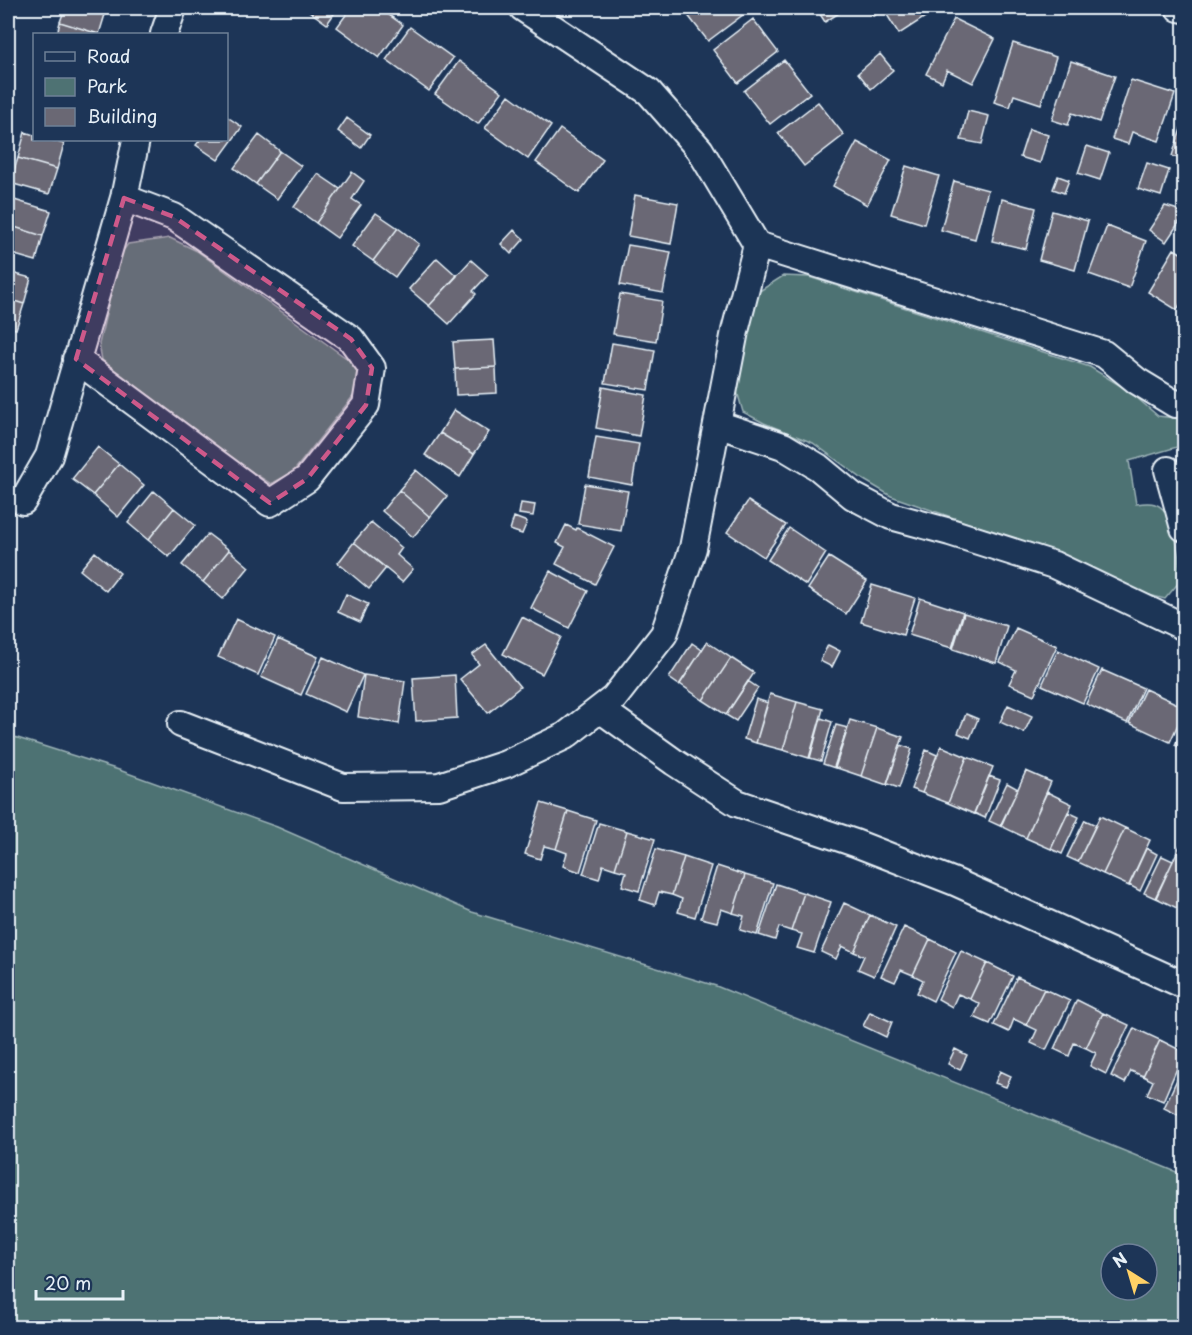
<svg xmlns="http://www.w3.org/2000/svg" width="1192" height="1335" font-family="'Playpen Sans',sans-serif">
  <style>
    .green { fill: #4e7273; stroke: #9bb2b6; stroke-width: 1.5; fill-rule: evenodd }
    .building { fill: #6a6874; stroke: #e8f1f8; stroke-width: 1.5 }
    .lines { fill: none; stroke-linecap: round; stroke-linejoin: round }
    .street-casing { stroke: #e8f1f8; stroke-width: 30 }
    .street { stroke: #1d3557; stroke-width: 26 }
    .marked { fill: #cd598a; fill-opacity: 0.2; stroke: #cd598a; stroke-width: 4.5; stroke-dasharray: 12 8; stroke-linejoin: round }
  </style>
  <rect width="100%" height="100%" fill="#1d3557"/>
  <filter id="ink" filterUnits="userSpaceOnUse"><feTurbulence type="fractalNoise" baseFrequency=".0167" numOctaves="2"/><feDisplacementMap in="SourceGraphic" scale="12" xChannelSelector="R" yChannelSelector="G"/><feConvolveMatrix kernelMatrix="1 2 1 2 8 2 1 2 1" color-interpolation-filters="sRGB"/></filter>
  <g filter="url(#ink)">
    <path class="green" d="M170,238L197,251L349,360L360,374L354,395L293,472L271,484L243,466L102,360L99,344L120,255L128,244Z
      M783,276L809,277L1090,367L1129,391L1158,416L1184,419V445L1129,461L1136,504C1142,503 1150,502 1155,504C1178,512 1178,559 1181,580L1165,599L1141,593L1040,548L891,496L864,480L813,443L764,423L743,412L736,388L758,292Z
      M8,735L119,770L277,827L472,912L716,986L1184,1175V1327H8ZM1111,1254H1147V1290H1111Z"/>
    <path class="building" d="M65,8H107L99,34L60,22Z
      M305,8H338L327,24Z
      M351,8H379L403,25L379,58L337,27Z
      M684,8H746L748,11L708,41L683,9Z
      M816,8H847L825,22Z
      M867,8H939L899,34L884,10L873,16Z
      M753,19L778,52L738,83L713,50Z
      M954,19L995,39L973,83L947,70L942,82L926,74Z
      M60,22L99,34H57Z
      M410,27L453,58L429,91L386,60Z
      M1013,43L1056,57L1041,104L1014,95L1010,107L994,102Z
      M880,54L893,70L871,89L858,73Z
      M784,60L810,93L770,124L744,91Z
      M459,61L502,92L478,124L435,94Z
      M1071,61L1115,76L1099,122L1072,113L1068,125L1052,120Z
      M1131,80L1175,94L1159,141L1132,132L1128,144L1112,139Z
      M509,95L551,126L528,159L485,128Z
      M818,102L844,135L804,166L778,133Z
      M968,111L989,116L982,144L961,140Z
      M226,116L242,127L218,160L196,145L200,140H226Z
      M347,118L370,135L361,148L338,131Z
      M1184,120V160L1172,156Z
      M560,129L603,160L579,193L536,162Z
      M1029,129L1048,135L1040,163L1020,157Z
      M25,132L34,135V140H50L64,144L57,169L18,158Z
      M259,135L280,151L256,184L234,168Z
      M857,142L891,160L867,205L833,186Z
      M1087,146L1109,153L1100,180L1078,173Z
      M280,151L301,166L277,199L256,184Z
      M18,158L57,169L49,194L10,183Z
      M1147,163L1169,170L1161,196L1138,189Z
      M906,166L939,176L924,224L891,214Z
      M352,172L364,181L352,199L361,205L337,238L316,223Z
      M318,174L340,189L316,223L294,207Z
      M1058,176L1069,180L1064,193L1053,189Z
      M954,181L988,190L975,239L941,230Z
      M635,195L678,203L671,244L628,236Z
      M11,199L51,211L43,236L8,225V213Z
      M1002,199L1036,208L1026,249L992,241Z
      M1165,206L1175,209L1184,215L1166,242L1149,230Z
      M1052,211L1088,221L1075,270L1039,260Z
      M376,213L398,228L373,261L352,246Z
      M8,225L43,236L36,261L8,253Z
      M1107,226L1146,241L1129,288L1089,274Z
      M398,228L419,244L395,277L373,261Z
      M514,230L524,239L511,254L501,244Z
      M628,245L671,252L663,293L620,285Z
      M1174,249L1184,255V297L1177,310L1148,292Z
      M437,258L457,276L429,306L409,289Z
      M471,260L488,275L473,291L476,294L449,324L429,306Z
      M8,272L31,278L24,304L8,299Z
      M620,294L662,301L656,341L613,334Z
      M8,299L24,304L16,329L8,327Z
      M494,340L496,367L455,369L453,342Z
      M612,343L655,350L648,390L605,383Z
      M496,367L497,393L456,395L455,369Z
      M603,387L646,395L639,436L596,428Z
      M454,410L489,432L474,454L440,433Z
      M440,433L474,454L460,477L425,455Z
      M596,437L639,444L632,485L589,477Z
      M98,447L119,464L93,495L72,479Z
      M119,464L144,485L118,517L93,495Z
      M416,470L447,496L430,517L399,490Z
      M585,484L628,491L621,531L578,524Z
      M399,490L430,517L413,537L382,511Z
      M154,491L174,508L148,540L128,523Z
      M748,501L786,525L764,557L727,532Z
      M521,503L535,505L533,516L519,514Z
      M174,508L195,525L169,557L148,540Z
      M514,517L527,522L522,534L510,530Z
      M371,522L402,548L397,555L413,569L402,582L354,542Z
      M566,525L576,530L577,528L614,547L595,584L556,564L565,547L557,543Z
      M789,528L826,553L806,585L768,560Z
      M208,534L229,550L203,582L182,565Z
      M354,542L386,568L369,589L338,563Z
      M229,550L249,567L223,599L203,582Z
      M95,552L120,573L106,591L80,570Z
      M829,557L867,581L846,614L808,589Z
      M550,571L588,591L569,628L531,608Z
      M872,585L915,598L903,635L861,622Z
      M346,594L368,604L360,622L338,612Z
      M920,598L963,612L952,648L909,635Z
      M964,613L1007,626L996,663L953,649Z
      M522,617L561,637L542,674L503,654Z
      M236,619L275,637L258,675L218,657Z
      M1016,628L1057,646L1034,695L1009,684L1016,670L1000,662Z
      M278,639L318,657L301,695L261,677Z
      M707,642L731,658L703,700L680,684Z
      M692,643L702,650L679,685L669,678Z
      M486,645L520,687L488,713L460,679L479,664L472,655Z
      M828,645L840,651L832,667L820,661Z
      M1058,650L1099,669L1083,703L1042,685Z
      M323,657L363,675L346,712L306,694Z
      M731,658L754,673L726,715L703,700Z
      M1102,670L1143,688L1127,723L1086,704Z
      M364,675L405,681L399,724L358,717Z
      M455,675L457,718L416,721L413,678Z
      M748,681L758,688L736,721L726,715Z
      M1145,689L1184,707V711L1170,742L1129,723Z
      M770,694L797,702L783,750L756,743Z
      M756,699L768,703L756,743L744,739Z
      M797,702L823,709L809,758L783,750Z
      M1008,705L1032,716L1024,733L1000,722Z
      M966,714L978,719L970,738L958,733Z
      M821,718L832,722L821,761L810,758Z
      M850,720L877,728L861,776L834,767Z
      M836,725L848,728L835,768L823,764Z
      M1184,725V749L1175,745Z
      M877,728L903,737L887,785L861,776Z
      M900,745L912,749L899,788L887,784Z
      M941,746L967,757L948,803L922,793Z
      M926,750L937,755L922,793L911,789Z
      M967,757L993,767L974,814L948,803Z
      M1026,771L1051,782L1026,838L1001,826Z
      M989,776L1000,780L985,818L974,813Z
      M1007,783L1018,789L1000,826L989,821Z
      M1047,792L1072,804L1051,849L1026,838Z
      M541,803L568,811L556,849L544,846L540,859L525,854Z
      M568,811L596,820L580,872L563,866L567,853L556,849Z
      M1068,812L1079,817L1062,854L1051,849Z
      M1100,816L1125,828L1103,874L1078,862Z
      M1085,820L1096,825L1078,862L1067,857Z
      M599,823L627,831L615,869L603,865L599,879L583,874Z
      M1125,828L1150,840L1129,886L1103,874Z
      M627,831L655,839L639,891L622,886L626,872L615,869Z
      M1183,839L1184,840V901L1181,910L1156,898Z
      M1146,848L1157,854L1140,891L1129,885Z
      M656,849L684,857L672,895L659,892L655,905L640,900Z
      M1162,856L1173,861L1155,898L1144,893Z
      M684,857L711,866L695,917L678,912L682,899L672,895Z
      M717,866L745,875L733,913L721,909L717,922L701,918Z
      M745,875L773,883L757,935L740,930L744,916L733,913Z
      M776,884L804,893L791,931L779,927L775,940L759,935Z
      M804,893L831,902L814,953L797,948L802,934L791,931Z
      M844,903L870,915L854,952L842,946L836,959L821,952Z
      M870,915L896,927L874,976L858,969L864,956L854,952Z
      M904,927L930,939L913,975L901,970L895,982L881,976Z
      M930,939L956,952L933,1001L917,993L923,980L913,975Z
      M961,951L987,963L970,999L958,994L952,1007L938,999Z
      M987,963L1013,976L990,1024L974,1017L980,1004L970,999Z
      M1017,977L1044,989L1026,1025L1014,1019L1009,1032L994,1025Z
      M1044,989L1070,1001L1046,1050L1031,1043L1037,1030L1026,1025Z
      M1077,1000L1103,1013L1086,1048L1074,1043L1069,1056L1054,1049Z
      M870,1012L892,1022L886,1037L863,1026Z
      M1103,1013L1129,1025L1106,1074L1090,1066L1096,1053L1086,1048Z
      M1134,1028L1160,1040L1143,1076L1131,1071L1125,1083L1111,1076Z
      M1160,1040L1184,1052L1163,1101L1147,1094L1153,1081L1143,1076Z
      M955,1049L967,1055L960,1070L948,1064Z
      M1184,1064V1103L1178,1115L1164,1108Z
      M1000,1071L1011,1076L1006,1087L995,1083Z"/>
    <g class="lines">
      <defs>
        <path id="street" d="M1179,8L1184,9
          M164,34L173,8
          M757,245L1104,354L1137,381L1175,404L1184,403
          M76,359L270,503L307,479L366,405L372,368L351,339L174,217L124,198
          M717,424L783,446L818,467L853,496L891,516L950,532L1054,565L1184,627
          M1168,470L1184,528
          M23,501L49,456L124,198L136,140
          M600,709L674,762L737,803L855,843L955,882L1184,985
          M181,724L343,787L439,786L506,764L565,736L614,698L664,634L693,548L735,331L757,245L700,150L649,92L523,8"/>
      </defs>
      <use href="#street" class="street-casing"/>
      <use href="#street" class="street"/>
    </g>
  </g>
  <path class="marked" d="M124,198L174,217L351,339L372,368L366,405L307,479L270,503L76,359Z"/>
  <rect width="1192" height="1335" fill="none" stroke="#1d3557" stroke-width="30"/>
  <rect x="15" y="15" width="1162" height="1305" fill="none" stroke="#e8f1f8" stroke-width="2" filter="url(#ink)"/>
  <rect x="33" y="33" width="195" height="108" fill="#1d3557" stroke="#6e8097" stroke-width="1.5"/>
  <rect x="45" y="52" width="30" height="9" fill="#1d3557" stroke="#6e8097" stroke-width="1.5"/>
  <text x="87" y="63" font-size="18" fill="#e8f1f8">Road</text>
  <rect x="45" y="78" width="30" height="18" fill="#4e7273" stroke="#6e8097" stroke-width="1.5"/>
  <text x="87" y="93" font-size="18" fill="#e8f1f8">Park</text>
  <rect x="45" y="108" width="30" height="18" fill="#6a6874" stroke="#6e8097" stroke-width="1.5"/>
  <text x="87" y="123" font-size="18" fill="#e8f1f8">Building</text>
  <g transform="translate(1129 1272) rotate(323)"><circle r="28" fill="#1d3557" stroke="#6e8097" stroke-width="1.5"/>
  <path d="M0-4.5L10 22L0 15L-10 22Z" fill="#ffd166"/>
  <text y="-9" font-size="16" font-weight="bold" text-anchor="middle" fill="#e8f1f8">N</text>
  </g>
  <path d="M36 1290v9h87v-9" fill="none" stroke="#e8f1f8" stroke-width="3"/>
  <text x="45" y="1290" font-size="18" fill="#e8f1f8" stroke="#1d3557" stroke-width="4.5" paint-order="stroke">20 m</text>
</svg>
